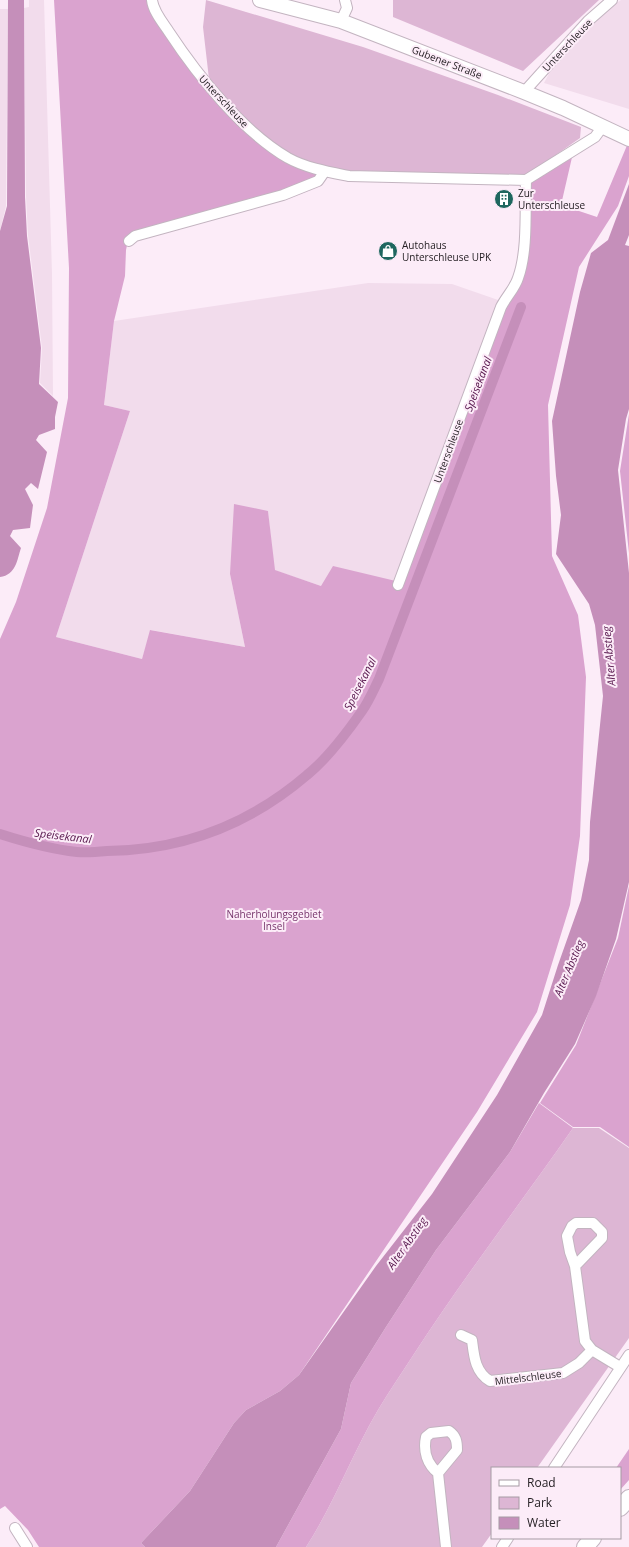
<svg xmlns="http://www.w3.org/2000/svg" width="629" height="1547" font-family="'Open Sans',sans-serif">
  <style>
    .built { fill: #f2dcec }
    .green { fill: #ddb6d4 }
    .forest { fill: #daa3cf }
    .water { fill: #c58fba }
    .lines { fill: none; stroke-linecap: round; stroke-linejoin: round }
    .canal { stroke: #c58fba; stroke-width: 10 }
    .minor-casing { stroke: #c3b4c0; stroke-width: 12 }
    .secondary-casing { stroke: #c3b4c0; stroke-width: 16 }
    .primary-casing { stroke: #c3b4c0; stroke-width: 18 }
    .minor { stroke: #fff; stroke-width: 10 }
    .secondary { stroke: #fff; stroke-width: 14 }
    .primary { stroke: #fff; stroke-width: 16 }
    .labels { text-anchor: middle; stroke-width: 4; stroke-linejoin: round; paint-order: stroke }
    .street-label { font-size: 10px; fill: #262125; stroke: #fcecf8 }
    .poi-label { font-size: 10px; fill: #262125; stroke: #fcecf8; text-anchor: start }
    .park-label { font-size: 10px; fill: #76346b; stroke: #fcecf8 }
    .water-label { font-size: 11px; font-style: italic; fill: #57174d; stroke: #fcecf8 }
  </style>
  <rect width="100%" height="100%" fill="#fcecf8"/>
  <path class="built" d="M29,0H44L52,274L53,396L40,383L42,348L28,235L26,196L24,8L29,7Z
    M621,0H629V109L544,83L553,66L609,8Z
    M0,9H8L6,206L0,231Z
    M368,283L452,284L501,301L396,581L321,586L274,570L268,511L230,574L245,647L151,630L142,659L56,637L130,411L104,405L114,321Z"/>
  <path class="green" d="M206,0L363,47L498,95L581,127L580,138L526,176L348,173L289,156L259,134L223,99L209,79L203,27Z
    M393,0H599L523,71L393,17Z
    M573,1128H599L629,1148V1338L537,1468H492V1533L482,1547H306C334,1504 352,1454 378,1410C389,1391 402,1373 414,1354C464,1277 520,1204 573,1128Z"/>
  <path class="forest" d="M54,0H148L255,139L322,173L317,180L129,236L126,250L125,276L114,321L104,405L130,411L56,637L142,659L150,630L245,647L230,574L234,504L268,511L275,570L321,586L333,566L400,582L502,309L519,281L528,181L573,153L561,205L597,217L628,143H629V176L618,206L579,267L548,405L552,556L578,615L586,677L580,836L570,905L537,1012L477,1112L299,1375L280,1391L246,1410L234,1423L190,1491L141,1543L145,1547H39L28,1530L5,1506L0,1509V639L16,602L47,508L68,398L69,268Z
    M629,414V553L620,471Z
    M629,886V1147L600,1127H573L540,1103L576,1045L618,938Z
    M539,1103L573,1128C520,1204 464,1277 414,1354C402,1373 389,1391 378,1410C352,1454 334,1504 306,1547H276L341,1429L351,1383L386,1327L436,1250L510,1152Z
    M629,1449V1480L620,1490V1468H616Z"/>
  <path class="water" d="M8,0H24L25,197L27,236L41,348L39,384L58,402L55,417V429L39,435L36,440L47,452L38,489L31,483L25,489L33,505L30,528L13,530L10,536L21,548C17,560 16,575 0,577V231L7,206Z
    M629,184V235L625,245L629,246V409L626,419L618,470L629,573V882L616,939L596,996L575,1044L544,1093L510,1152L436,1250L386,1327L351,1383L341,1429L276,1547H145L141,1543L190,1491L234,1423L246,1410L280,1391L299,1375L376,1266L432,1194L497,1095L542,1015L558,965L581,900L589,860L590,822L603,696L595,625L589,604L556,554L561,515L556,476L552,421L580,292L591,253L608,240Z"/>
  <g class="lines">
    <path class="canal" d="M0,834C25,842 50,849 77,852C87,853 97,852 107,851C182,850 250,824 307,775C328,758 346,734 362,711C369,701 374,689 379,679L521,307"/>
    <defs>
      <path id="minor" d="M152,0C153,11 163,23 169,32C198,76 242,131 288,158C306,168 329,172 349,176L526,180
        M341,21L347,8L345,0
        M524,92L588,21L612,0
        M129,241L135,236L283,195L318,181L325,171
        M398,585L501,307C506,297 515,288 518,278C528,251 525,209 526,180L595,137L603,126
        M575,1266L602,1238V1232L593,1223H576L572,1226L567,1236L570,1252L575,1266L585,1341L592,1350L620,1367
        M461,1335L472,1340C474,1356 475,1372 490,1381L563,1373L579,1363L592,1350
        M554,1468L629,1355
        M438,1473L457,1450C457,1441 456,1436 449,1431L431,1433L426,1437C423,1451 427,1464 438,1473L446,1547
        M15,1528L27,1547
        M502,1547L508,1538"/>
      <path id="secondary" d="M260,0L341,21L524,92L563,108L629,139"/>
      <path id="primary" d="M620,1508L629,1498
        M585,1547L593,1538"/>
    </defs>
    <use href="#minor" class="minor-casing"/>
    <use href="#secondary" class="secondary-casing"/>
    <use href="#primary" class="primary-casing"/>
    <use href="#minor" class="minor"/>
    <use href="#secondary" class="secondary"/>
    <use href="#primary" class="primary"/>
  </g>
  <defs>
    <symbol id="building-disc" viewBox="-11 -11 22 22"><circle r="9.5" fill="#1e675f" stroke="#fcecf8"/><path d="M-4-6H4V6H1V3H-1V6H-4ZM-2.5-4.3h1.7v1.8h-1.7ZM.8-4.3h1.7v1.8H.8ZM-2.5-1h1.7V.8h-1.7ZM.8-1h1.7V.8H.8Z" fill="#fff"/></symbol>
    <symbol id="shop-disc" viewBox="-11 -11 22 22"><circle r="9.5" fill="#1e675f" stroke="#fcecf8"/><path d="M-5-2.5h2.3a2.7 3.5 0 0 1 5.4 0H5L5.5 6h-11ZM-1.5-2.5h3a1.5 2.3 0 0 0-3 0Z" fill="#fff"/></symbol>
  </defs>
  <g fill-rule="evenodd">
    <use href="#building-disc" x="493" y="188" width="22" height="22"/>
    <use href="#shop-disc" x="377" y="240" width="22" height="22"/>
  </g>
  <g class="labels">
    <g class="street-label">
      <text transform="translate(567 45) rotate(-47)" y="4">Unterschleuse</text>
      <text transform="translate(447 62) rotate(21)" y="4">Gubener Straße</text>
      <text transform="translate(224 101) rotate(47)" y="4">Unterschleuse</text>
      <text transform="translate(448 451) rotate(-70)" y="4">Unterschleuse</text>
      <text transform="translate(528 1377) rotate(-7)" y="4">Mittelschleuse</text>
    </g>
    <g class="poi-label">
      <text x="518" y="197">Zur<tspan x="518" dy="12">Unterschleuse</tspan></text>
      <text x="402" y="249">Autohaus<tspan x="402" dy="12">Unterschleuse UPK</tspan></text>
    </g>
    <g class="park-label">
      <text x="274" y="918">Naherholungsgebiet<tspan x="274" dy="12">Insel</tspan></text>
    </g>
    <g class="water-label">
      <text transform="translate(478 384) rotate(-69)" y="4">Speisekanal</text>
      <text transform="translate(609 656) rotate(-95)" y="4">Alter Abstieg</text>
      <text transform="translate(360 684) rotate(-63)" y="4">Speisekanal</text>
      <text transform="translate(63 836) rotate(7)" y="4">Speisekanal</text>
      <text transform="translate(569 968) rotate(-67)" y="4">Alter Abstieg</text>
      <text transform="translate(407 1243) rotate(-55)" y="4">Alter Abstieg</text>
    </g>
  </g>
  <rect x="491" y="1467" width="130" height="72" fill="#fcecf8" stroke="#a69ba4"/>
  <rect x="499" y="1480" width="20" height="6" fill="#ffffff" stroke="#a69ba4"/>
  <text x="527" y="1487" font-size="12" fill="#262125">Road</text>
  <rect x="499" y="1497" width="20" height="12" fill="#ddb6d4" stroke="#a69ba4"/>
  <text x="527" y="1507" font-size="12" fill="#262125">Park</text>
  <rect x="499" y="1517" width="20" height="12" fill="#c58fba" stroke="#a69ba4"/>
  <text x="527" y="1527" font-size="12" fill="#262125">Water</text>
</svg>
